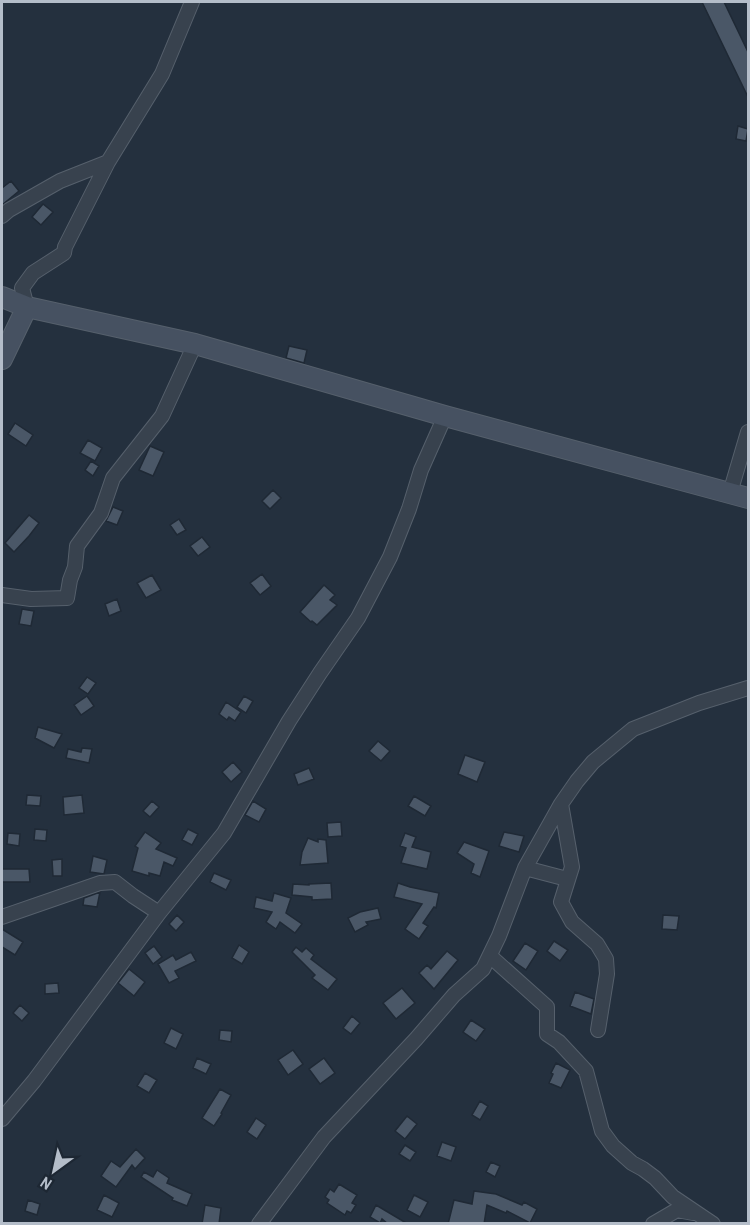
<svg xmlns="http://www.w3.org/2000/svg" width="750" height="1225" font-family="'Archivo Narrow',sans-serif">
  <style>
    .building { fill: #4a5767; stroke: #1f2935; stroke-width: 1.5 }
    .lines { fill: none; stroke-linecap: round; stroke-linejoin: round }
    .street-casing { stroke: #56606c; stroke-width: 16 }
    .secondary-casing { stroke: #56606c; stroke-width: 22 }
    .street { stroke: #38424e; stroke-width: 14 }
    .secondary { stroke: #465161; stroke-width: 20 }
  </style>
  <rect width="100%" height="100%" fill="#24303e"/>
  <path class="building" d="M702,2H724L748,52V97Z
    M738,126L748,129L746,141L736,139Z
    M11,181L19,191L2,205V188Z
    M43,204L53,212L41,225L32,217Z
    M289,346L307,350L304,363L286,358Z
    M15,423L33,435L26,446L8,434Z
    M88,440L102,448L95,461L80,453Z
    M150,446L164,452L153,476L139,470Z
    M91,461L99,466L93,476L85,470Z
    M273,490L281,498L270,509L262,501Z
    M113,507L123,511L117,525L106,521Z
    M29,515L39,523L29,536L14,552L5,543Z
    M179,519L186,530L177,535L170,525Z
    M202,537L210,547L198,556L190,546Z
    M262,574L271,586L260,595L250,583Z
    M152,575L161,590L146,598L137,583Z
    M324,585L335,595L330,600L337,605L317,625L312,621L311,622L300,612Z
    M117,599L121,611L109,616L105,604Z
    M22,609L34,611L31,626L19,624Z
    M87,677L96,683L88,694L79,688Z
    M87,696L94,706L81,715L74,705Z
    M244,696L253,701L246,713L237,707Z
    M226,702L241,712L235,721L229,717L227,720L219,714Z
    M38,727L62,734L54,748L35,738Z
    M378,741L390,751L381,761L369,751Z
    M82,748L92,749L89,763L66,758L68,749L81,752Z
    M465,755L485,762L477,782L458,774Z
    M233,762L242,772L231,782L222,772Z
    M309,768L314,779L298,785L294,774Z
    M27,795L41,796L40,806L26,805Z
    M82,795L84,813L64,815L63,797Z
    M414,796L431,806L425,816L408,806Z
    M152,801L159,807L150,817L143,811Z
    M253,801L266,809L259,822L245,815Z
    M341,822L342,836L328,837L327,823Z
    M35,829L47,830L46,841L34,840Z
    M188,829L198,834L192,845L182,840Z
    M145,832L161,843L156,849L177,858L173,866L164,862L160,876L149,873V876L132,871L138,848L135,846Z
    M504,832L524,836L519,852L499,846Z
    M8,833L20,834L19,846L7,844Z
    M405,833L416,837L412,847L431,852L427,869L401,863L406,848L400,846Z
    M308,838L318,842V839L326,840L328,863L300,865L302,852Z
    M464,842L489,851L480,877L471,873L474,864L457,853Z
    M93,856L107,860L104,874L90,872Z
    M62,859V876H53L52,860Z
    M2,869H29L30,882H2Z
    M214,873L231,880L226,890L210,882Z
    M331,883L332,899L312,900V897L292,895L293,884L309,885V884Z
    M398,883L410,887L439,893L436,908L434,907L423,923L428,926L419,939L405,929L422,904L394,897Z
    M100,892L97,907L83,905L84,898Z
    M274,893L291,898L286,913L302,924L295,933L280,922L276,929L266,922L272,912L254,908L256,897L272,901Z
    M378,908L381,919L366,922L368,925L355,932L348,918L360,912Z
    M177,915L184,922L176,931L169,924Z
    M663,915L679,916L677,930L662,929Z
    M2,929L23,942L15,955L2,947Z
    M554,941L568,950L560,961L547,951Z
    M525,943L538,951L526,970L513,961Z
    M239,945L249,952L242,964L232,958Z
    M154,946L162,957L153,964L145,953Z
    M296,947L302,952L306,948L314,955L311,959L337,979L328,990L312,978L315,975L292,952Z
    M447,951L458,960L434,989L419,973L427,965L431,969Z
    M191,952L196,961L175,971L179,978L169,983L158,964L173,955L176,960Z
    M129,969L145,982L134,996L118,983Z
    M58,983L59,993L45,994V984Z
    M402,988L415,1003L396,1019L383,1003Z
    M575,992L594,999L591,1014L570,1006Z
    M20,1005L29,1013L22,1021L13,1013Z
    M352,1016L360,1023L351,1034L343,1028Z
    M471,1020L485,1029L476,1041L463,1032Z
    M171,1028L183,1034L176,1049L164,1043Z
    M220,1030L232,1031L231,1042L219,1040Z
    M293,1050L303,1064L288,1075L278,1060Z
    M197,1058L211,1064L206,1074L193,1068Z
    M324,1058L335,1073L320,1084L309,1069Z
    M556,1063L570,1070L561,1088L549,1083L553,1074L551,1073Z
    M145,1073L157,1080L149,1093L137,1086Z
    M220,1089L231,1095L221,1113L222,1114L214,1126L202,1118Z
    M480,1101L488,1106L480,1120L472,1115Z
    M407,1116L417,1124L405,1139L395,1131Z
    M256,1118L266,1125L257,1139L247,1132Z
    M442,1142L456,1147L451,1161L437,1156Z
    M405,1145L416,1152L410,1161L399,1154Z
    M136,1149L145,1158L135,1169L132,1165L116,1187L101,1176L111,1161L120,1167Z
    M491,1162L500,1166L495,1177L486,1172Z
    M157,1170L169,1178L167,1183L192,1194L187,1206L172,1200L173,1198L141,1177L144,1172L153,1177Z
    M339,1184L357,1195L352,1203L356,1205L351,1213L347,1211L345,1215L327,1203L329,1200L325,1197L330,1189L334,1192Z
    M474,1191L496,1194L522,1205L524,1202L537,1209L530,1223L507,1211L506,1213L487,1205L484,1224H448L454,1200L472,1204Z
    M104,1195L119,1203L112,1217L97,1210Z
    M414,1195L428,1202L420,1217L407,1210Z
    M28,1200L40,1204L37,1215L25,1211Z
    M205,1205L221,1208L219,1224H202Z
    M376,1205L408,1224H388L382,1219L380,1223L370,1217Z"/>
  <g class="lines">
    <defs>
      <path id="street" d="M2,216L9,210L60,181L108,162
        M27,307L22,288L33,273L64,253L65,247L108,162L162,74L192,2
        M730,493L748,432
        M2,595L31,599L67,598L70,580L75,567L77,546L101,513L113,478L162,416L195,344
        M525,868L567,879
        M2,917L100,883L115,882L133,896L159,913
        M490,956L547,1007V1034L559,1042L586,1071L602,1131L613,1146L632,1163L643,1169L655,1178L673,1197L713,1224
        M598,1030L607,974L606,959L597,944L572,922L561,902L572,867L561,804L577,781L593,762L633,729L699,703L748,688
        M2,1119L34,1081L159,913L224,833L289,721L320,673L358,618L390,557L409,509L421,470L445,416
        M259,1224L324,1137L416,1039L454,995L483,969L499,936L525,868L561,804
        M653,1224L677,1210L693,1213"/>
      <path id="secondary" d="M2,297L27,307L195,344L445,416L748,498
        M2,359L27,307"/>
    </defs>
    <use href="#street" class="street-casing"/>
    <use href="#secondary" class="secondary-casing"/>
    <use href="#street" class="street"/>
    <use href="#secondary" class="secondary"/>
  </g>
  <rect width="750" height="1225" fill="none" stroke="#b4bdc9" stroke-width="6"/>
  <g transform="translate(54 1171) rotate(213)" stroke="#1d2733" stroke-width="4.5" paint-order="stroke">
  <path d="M0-4.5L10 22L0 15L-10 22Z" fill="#b4bdc9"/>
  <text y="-9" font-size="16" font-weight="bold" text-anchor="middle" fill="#b4bdc9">N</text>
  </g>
</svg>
